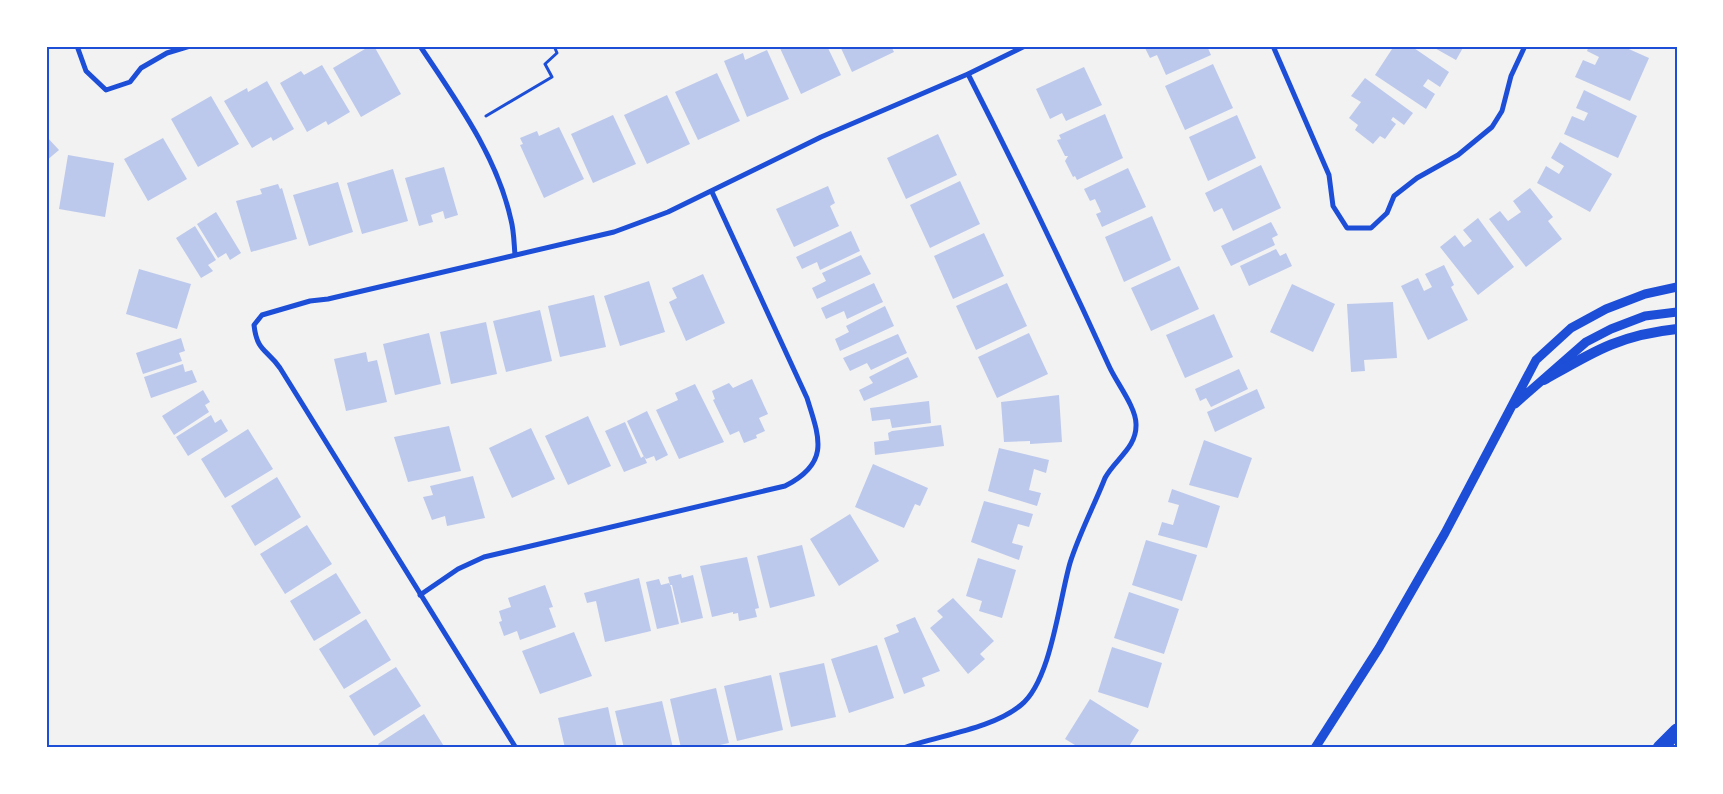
<svg xmlns="http://www.w3.org/2000/svg" width="1723" height="794" font-family="Merriweather,serif">
  <style>
    .building { fill: #bdc9ec }
    .lines { fill: none; stroke-linecap: round; stroke-linejoin: round }
    .path { stroke: #1d4ed8; stroke-width: 3 }
    .minor { stroke: #1d4ed8; stroke-width: 5 }
    .tertiary { stroke: #1d4ed8; stroke-width: 9 }
    .secondary { stroke: #1d4ed8; stroke-width: 10 }
    .motorway { stroke: #1d4ed8; stroke-width: 15 }
    .neatline { fill: none; stroke: #1d4ed8; stroke-width: 2 }
  </style>
  <rect width="100%" height="100%" fill="#f2f2f2"/>
  <path class="building" d="M370,46H374L401,94L361,117L333,68Z
    M779,46H827L841,75L801,94Z
    M840,46H891L894,52L852,72Z
    M1144,46H1207L1211,55L1166,75L1157,55L1150,58Z
    M1394,46H1411L1449,72L1440,87L1428,79L1423,86L1435,94L1426,109L1375,75Z
    M1431,46H1464L1456,60Z
    M1589,46H1622L1649,58L1630,101L1575,77L1583,60L1595,65L1599,57L1587,51Z
    M767,50L789,99L747,117L724,61L743,53L745,60Z
    M1213,64L1233,108L1185,130L1165,86Z
    M322,65L350,112L328,125L326,121L307,132L280,83L301,71L304,75Z
    M1084,67L1102,105L1066,121L1062,113L1050,119L1036,89Z
    M717,73L740,121L698,140L675,92Z
    M1365,78L1413,113L1404,125L1393,117L1391,120L1396,124L1385,139L1380,136L1373,144L1355,130L1358,125L1349,118L1361,102L1351,96Z
    M267,81L294,129L273,141L271,137L252,148L224,101L247,88L248,92Z
    M1584,90L1637,116L1618,158L1564,134L1572,116L1584,121L1588,113L1576,108Z
    M667,95L690,144L647,164L624,115Z
    M211,96L239,144L198,167L171,119Z
    M1105,114L1123,158L1077,180L1075,176L1073,177L1065,161L1068,156H1065L1057,140L1061,139L1059,135Z
    M613,115L636,164L593,183L571,134Z
    M1237,115L1256,158L1208,181L1189,137Z
    M559,127L584,179L544,198L520,145L523,144L520,138L537,131L539,136Z
    M938,134L957,175L906,199L887,158Z
    M46,136L59,150L46,161Z
    M163,138L187,179L148,201L124,159Z
    M1560,142L1612,174L1590,212L1537,183L1546,166L1559,174L1564,166L1551,158Z
    M68,155L114,163L105,217L59,209Z
    M1261,165L1281,208L1233,231L1222,208L1214,212L1205,193Z
    M444,167L458,215L445,219L443,211L431,215L433,222L419,226L405,178Z
    M1128,168L1146,207L1102,227L1096,214L1101,212L1095,199L1090,201L1084,189Z
    M393,169L408,221L362,234L347,183Z
    M960,181L980,224L930,248L910,205Z
    M338,182L353,232L309,246L293,195Z
    M278,184L280,189L282,188L297,239L251,252L236,201L262,194L260,189Z
    M828,186L835,203L830,206L839,226L794,247L776,209Z
    M1530,188L1553,217L1548,221L1562,239L1526,267L1489,219L1500,211L1508,221L1521,212L1513,201Z
    M216,212L241,253L230,260L226,253L218,258L197,224Z
    M1152,216L1171,260L1124,282L1105,237Z
    M1478,218L1514,267L1478,295L1440,247L1455,235L1464,247L1472,241L1463,230Z
    M1271,222L1278,235L1272,238L1275,245L1231,266L1221,246Z
    M195,226L216,260L208,265L213,271L201,278L176,238Z
    M851,231L860,251L820,270L817,262L802,269L796,257Z
    M984,233L1004,276L953,299L934,256Z
    M1276,249L1280,256L1286,253L1292,266L1249,286L1240,266Z
    M861,255L871,274L817,299L812,288L826,281L822,273Z
    M1444,265L1454,285L1451,287L1468,320L1428,340L1401,286L1418,278L1424,291L1432,287L1425,274Z
    M1179,266L1199,309L1151,331L1131,288Z
    M139,269L191,284L177,329L126,314Z
    M703,274L725,323L686,341L669,302L677,298L672,288Z
    M649,281L665,332L620,346L604,296Z
    M874,283L883,302L847,319L844,311L826,319L821,308Z
    M1007,283L1027,326L976,350L956,306Z
    M1292,284L1335,304L1313,352L1270,332Z
    M594,295L606,347L560,357L548,306Z
    M1393,302L1397,358L1364,360L1365,371L1351,372L1347,304Z
    M885,306L894,326L840,351L835,339L849,332L846,326Z
    M540,310L552,361L506,372L493,321Z
    M1214,314L1233,357L1185,378L1166,335Z
    M486,322L497,374L451,384L440,332Z
    M429,333L441,384L395,395L383,344Z
    M1029,333L1048,374L997,398L978,357Z
    M898,334L907,353L871,370L867,363L850,371L843,358Z
    M181,338L185,351L179,353L182,361L143,374L136,353Z
    M366,352L368,362L377,360L387,402L346,411L334,359Z
    M908,357L918,377L864,401L859,390L873,383L869,377Z
    M183,364L185,372L192,370L197,382L151,398L144,377Z
    M1239,369L1248,389L1211,407L1206,398L1200,401L1195,389Z
    M752,379L768,414L759,418L765,431L756,435L757,438L744,443L739,431L730,435L713,400L715,399L712,391L729,383L733,388Z
    M695,384L724,442L679,459L656,410L678,400L675,393Z
    M1257,389L1265,408L1215,432L1207,412Z
    M203,390L210,402L205,405L209,412L174,435L162,416Z
    M1059,395L1062,442L1030,444V441L1004,442L1001,402Z
    M929,401L931,423L892,428L890,419L872,421L870,408Z
    M647,411L668,455L656,461L654,456L646,459L643,455L627,421Z
    M211,415L215,423L221,419L228,431L188,456L176,437Z
    M588,416L611,466L568,485L545,436Z
    M625,422L641,458L644,456L647,463L624,472L605,431Z
    M941,425L944,446L875,455L874,442L889,440L888,433L892,431Z
    M449,426L461,471L408,482L394,437Z
    M531,428L555,479L512,498L489,448Z
    M248,429L273,469L225,498L201,459Z
    M1204,440L1252,458L1238,498L1189,485Z
    M999,448L1049,460L1046,473L1034,469L1029,490L1041,493L1037,506L988,491Z
    M873,464L928,488L920,506L915,504L904,528L855,507Z
    M473,476L485,518L447,526L445,516L432,520L423,497L433,495L430,486Z
    M277,477L301,517L255,546L231,506Z
    M1172,489L1220,506L1207,548L1158,535L1162,522L1173,525L1179,505L1168,502Z
    M984,501L1033,514L1029,527L1018,524L1012,543L1023,546L1019,560L971,542Z
    M850,514L879,561L839,586L810,539Z
    M307,525L332,564L285,594L260,554Z
    M1146,540L1197,555L1182,601L1132,585Z
    M802,545L815,596L770,608L757,556Z
    M747,557L759,608L755,609L757,617L739,621L738,613L733,614V612L712,617L700,566Z
    M978,558L1016,570L1002,618L979,611L982,601L966,596Z
    M336,573L361,613L314,641L290,601Z
    M681,574L682,578L693,575L703,618L681,623L672,585H670L668,577Z
    M639,578L651,631L605,642L596,601L587,603L584,593Z
    M659,579L661,585L669,583L671,587L679,624L657,629L646,582Z
    M545,585L553,607L549,608L556,627L520,640L517,631L504,636L499,622L502,621L499,611L511,607L508,598Z
    M1129,592L1179,609L1164,654L1114,638Z
    M953,598L994,641L980,654L985,659L968,674L930,628L943,617L937,611Z
    M915,617L940,671L922,678L925,686L904,694L884,638L899,632L896,625Z
    M366,619L391,660L344,689L319,649Z
    M574,632L592,676L540,694L522,651Z
    M877,645L894,698L849,713L831,659Z
    M1112,647L1162,663L1148,708L1098,692Z
    M824,663L836,717L791,727L779,673Z
    M396,667L421,706L374,736L349,696Z
    M771,675L783,730L737,741L724,686Z
    M716,688L729,743L706,748H681L670,699Z
    M1090,699L1139,730L1128,748H1080L1065,739Z
    M662,701L673,748H624L615,711Z
    M608,707L617,748H565L558,718Z
    M424,714L445,748H381L378,744Z"/>
  <g class="lines">
    <path class="path" d="M486,116L552,77L545,64L557,53L554,46"/>
    <path class="minor" d="M77,46L86,71L106,90L130,82L141,68L167,53L190,46
      M420,46C456,100 497,156 511,220C514,231 514,244 515,255
      M1273,46L1329,175L1333,206L1347,228H1371L1387,213L1394,196L1417,178L1458,155L1492,127L1502,111L1511,76L1525,46
      M420,595L458,569L484,557L785,486C830,463 820,439 807,398L712,192
      M516,748L280,368C267,349 257,352 254,325L262,315L310,301L328,299L614,232L668,212L821,137L968,74L1025,46
      M903,748C940,735 992,729 1021,705C1051,681 1059,601 1070,563C1079,534 1094,506 1105,478C1115,459 1137,448 1136,424C1136,407 1116,382 1109,366C1064,267 1017,170 968,74"/>
    <path class="tertiary" d="M1515,404L1586,342L1611,329L1645,316L1677,312
      M1315,748L1379,648L1445,533L1536,360L1571,328L1606,309L1645,294L1677,287"/>
    <path class="secondary" d="M1544,380C1593,352 1619,335 1677,329"/>
    <path class="motorway" d="M1660,748L1677,731"/>
  </g>
  <rect width="1723" height="794" fill="none" stroke="#ffffff" stroke-width="95"/>
  <rect x="48" y="48" width="1628" height="698" class="neatline"/>
</svg>
